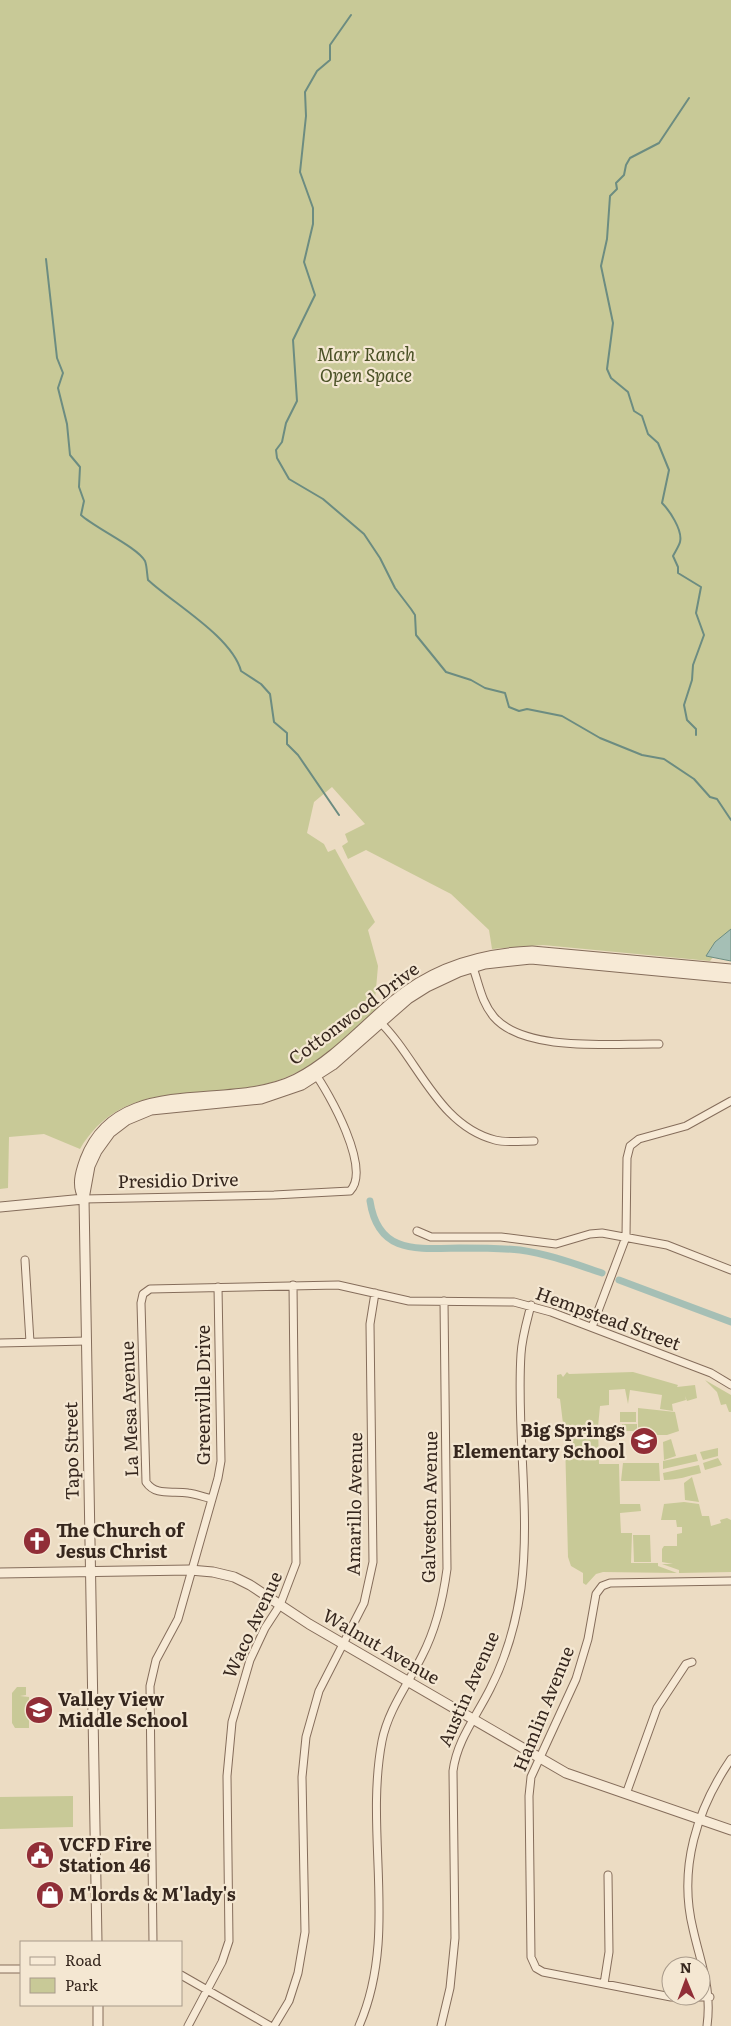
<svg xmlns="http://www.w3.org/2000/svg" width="731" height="2026" font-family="Literata,serif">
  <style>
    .green { fill: #c8c997 }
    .water { fill: #a5bfb5; stroke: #6c8c81 }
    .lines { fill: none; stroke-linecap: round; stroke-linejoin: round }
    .stream { stroke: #6c8c81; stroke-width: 2 }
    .canal { stroke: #a5bfb5; stroke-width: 7 }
    .minor-casing { stroke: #856d5b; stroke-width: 9 }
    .tertiary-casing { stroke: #856d5b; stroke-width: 11 }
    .minor { stroke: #f7ead6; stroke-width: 7 }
    .tertiary { stroke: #f7ead6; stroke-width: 9 }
    .labels { text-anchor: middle; stroke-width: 4.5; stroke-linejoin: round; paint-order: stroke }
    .park-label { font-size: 18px; font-style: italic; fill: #4a5126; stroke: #f4e7d2 }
    .street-label { font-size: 18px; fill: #36271e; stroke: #f4e7d2 }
    .poi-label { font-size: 18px; font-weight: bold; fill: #36271e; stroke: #f4e7d2; text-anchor: start }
  </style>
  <rect width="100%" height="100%" fill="#ecdcc3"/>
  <path class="green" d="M0,0H731V934L710,961L543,945L492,949L489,930L451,894L366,850L348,859L342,846L348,842L345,834L365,824L332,787L314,802L307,833L324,844L328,852L335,849L375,922L368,930L378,966L375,1000L380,1006C349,1034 319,1066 279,1080C208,1104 126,1072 80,1149L44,1134L9,1137L8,1188L0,1189Z
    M567,1372L569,1374L633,1372L678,1385L677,1387L695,1385L697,1398L687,1401L685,1396L686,1400L672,1404L673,1411L660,1409L662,1395L630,1390L628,1404L625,1389L609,1390V1405L600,1406L598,1427L599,1464H619L620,1504H640L641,1511L620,1513L621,1533H632L631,1563H658V1566L677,1573L603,1572L596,1574L586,1585L583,1583V1573L571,1566L568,1557L565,1440L560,1399L557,1398V1375L561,1374L563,1377Z
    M705,1380L731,1395V1412H729L726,1404L721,1405L717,1392Z
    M638,1408L675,1412L679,1431L667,1435H643V1439H638Z
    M620,1412H636V1422H620Z
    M622,1424H637V1431H622Z
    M671,1439L676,1456L664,1460L663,1442Z
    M718,1448V1456L703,1460L700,1452Z
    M696,1454L698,1461L663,1469V1461Z
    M718,1458L722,1465L705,1470L703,1463Z
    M659,1463L660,1481H621L623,1463Z
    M699,1465L701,1473C688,1476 678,1480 664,1480L663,1473Z
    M692,1477L699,1502L685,1500L684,1483Z
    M684,1502L699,1504L702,1516H709L711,1526L721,1523L720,1520L727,1518L731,1520V1572L679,1573V1570L662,1564H673L662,1562V1549L664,1546H677V1534L682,1533V1527H677L676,1520H661L664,1504Z
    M633,1535H650L651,1562H634Z
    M17,1687H26V1695L20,1696L29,1697V1728H15L12,1723V1693Z
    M73,1796V1827L0,1829V1797Z"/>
  <path class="water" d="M731,929V961L706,956L715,942Z"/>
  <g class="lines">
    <path class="stream" d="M351,15L330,45V60L317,71L305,92L306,116L300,172L313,208V224L304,262L315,295L293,340L297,401L286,423L282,442L276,450L277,458L289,479L323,499L364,534L380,558L395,588L411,609L415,615L416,635L446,672L471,680L485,688L505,693L509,707L519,711L527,709L562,716L600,738L642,755L664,759L694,779L710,797L717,799L731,820
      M689,98L659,143L630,158L626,165L624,175L616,183L617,189L610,196L607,239L601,266L613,323L607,369L611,378L628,392L634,411L642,416L648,434L658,443L669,470L662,503C669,510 683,530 680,542C679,546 675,552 673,556L678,567V573L701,587L696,613L704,635L693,665L692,680L684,705L687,720L696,729V735
      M46,259L57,358L63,373L58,388L67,424L70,455L80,467L79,487L84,501L81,515C95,528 137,547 145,561C147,566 147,575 148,580C174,604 232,637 241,671L261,684L270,694L274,722L287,733V744L298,755L339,815"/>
    <path class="canal" d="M370,1201C378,1254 416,1249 459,1248C479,1248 500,1248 520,1250C548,1254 575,1264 602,1273
      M619,1280L731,1322"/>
    <defs>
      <path id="minor" d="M472,965C479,983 481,1002 494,1017C525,1053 614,1043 659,1044
        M378,1020C418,1058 437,1125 495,1140C507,1143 522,1141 534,1141
        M84,1199L274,1195L350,1191C372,1169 329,1093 314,1072
        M417,1231L431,1237H501L556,1244L590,1234L602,1233L667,1245L731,1270
        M25,1260L30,1342
        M592,1327L626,1237L627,1158L630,1146L639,1139L686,1126L731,1101
        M0,1343L87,1341
        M212,1499C204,1497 196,1494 188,1493C173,1490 156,1497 146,1482L141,1303L143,1294L150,1289L338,1285L409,1301L514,1302L551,1312L711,1373L731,1385
        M626,1794L657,1708L686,1664L692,1662
        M153,1942L150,1686L156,1660L178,1619L218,1478L221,1461L218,1287
        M0,1969H21
        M181,1975L270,2026
        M604,1984L609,1952L608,1875
        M710,1997H671L543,1972L536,1968L531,1957L529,1796L531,1777L576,1679L588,1639L596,1594L602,1586L610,1583L731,1581
        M188,2026L222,1962L229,1941L227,1776L232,1722L250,1660L265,1628L280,1605L296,1563L293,1285
        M274,2026L289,2001L298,1973L305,1932L302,1777L306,1737L319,1691L364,1603L373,1562L370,1324L375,1293
        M359,2026C399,1935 364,1835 382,1741C388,1710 408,1684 422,1656C436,1629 443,1599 447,1569L444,1301
        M441,2026L450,1988L455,1938L453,1771C457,1740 476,1717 490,1689C506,1658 516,1623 521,1588C531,1511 516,1431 521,1354C522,1337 527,1321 531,1305
        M707,2026C712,1988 701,1965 693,1929C678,1868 697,1809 731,1759"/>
      <path id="tertiary" d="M84,1199C76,1186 80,1173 85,1159C119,1071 228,1113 296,1079C333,1060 361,1028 393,1001C432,968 481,953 532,951L731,969
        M0,1207L84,1199
        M0,1573L190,1570L213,1572L234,1577L250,1585L309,1624L566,1773L731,1830
        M97,1942L84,1199L90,1166L97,1151L110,1133L127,1120L151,1110L261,1099L302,1085L333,1065L408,999L427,987L459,972L485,964L531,959L731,978
        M98,2005V2026"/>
    </defs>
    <use href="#minor" class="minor-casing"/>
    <use href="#tertiary" class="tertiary-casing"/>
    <use href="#minor" class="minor"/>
    <use href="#tertiary" class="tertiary"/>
  </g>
  <defs>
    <symbol id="school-disc" viewBox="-11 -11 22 22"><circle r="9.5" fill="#912e37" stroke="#f4e7d2"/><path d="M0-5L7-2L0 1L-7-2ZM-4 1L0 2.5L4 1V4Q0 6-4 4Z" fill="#fff"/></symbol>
    <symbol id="church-disc" viewBox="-11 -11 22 22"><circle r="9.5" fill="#912e37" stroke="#f4e7d2"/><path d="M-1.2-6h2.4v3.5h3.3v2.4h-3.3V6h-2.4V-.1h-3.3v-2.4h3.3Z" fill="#fff"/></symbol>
    <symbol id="civic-disc" viewBox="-11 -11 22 22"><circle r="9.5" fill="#912e37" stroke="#f4e7d2"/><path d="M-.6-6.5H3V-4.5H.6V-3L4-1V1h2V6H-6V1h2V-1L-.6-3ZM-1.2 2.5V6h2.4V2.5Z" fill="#fff"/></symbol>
    <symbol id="shop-disc" viewBox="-11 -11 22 22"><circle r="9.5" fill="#912e37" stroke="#f4e7d2"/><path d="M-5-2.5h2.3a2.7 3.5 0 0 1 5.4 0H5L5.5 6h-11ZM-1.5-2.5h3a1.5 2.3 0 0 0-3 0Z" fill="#fff"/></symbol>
  </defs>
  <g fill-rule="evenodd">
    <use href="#school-disc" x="628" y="1425" width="32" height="32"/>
    <use href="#church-disc" x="21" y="1525" width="32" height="32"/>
    <use href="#school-disc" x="23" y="1694" width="32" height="32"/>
    <use href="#civic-disc" x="24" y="1839" width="32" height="32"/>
    <use href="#shop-disc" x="34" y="1879" width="32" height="32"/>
  </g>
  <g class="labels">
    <g class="park-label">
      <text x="366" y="361">Marr Ranch<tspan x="366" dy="21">Open Space</tspan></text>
    </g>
    <g class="street-label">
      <text transform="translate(354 1014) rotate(-37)" y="6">Cottonwood Drive</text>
      <text transform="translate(178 1181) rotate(-1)" y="6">Presidio Drive</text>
      <text transform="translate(608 1319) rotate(20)" y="6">Hempstead Street</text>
      <text transform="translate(204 1395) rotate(-90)" y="6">Greenville Drive</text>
      <text transform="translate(130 1409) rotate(-92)" y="6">La Mesa Avenue</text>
      <text transform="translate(72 1451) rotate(-91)" y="6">Tapo Street</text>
      <text transform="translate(355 1504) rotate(-89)" y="6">Amarillo Avenue</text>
      <text transform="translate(430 1507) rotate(-89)" y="6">Galveston Avenue</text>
      <text transform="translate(253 1625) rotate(-65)" y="6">Waco Avenue</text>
      <text transform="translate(381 1647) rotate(30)" y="6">Walnut Avenue</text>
      <text transform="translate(469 1689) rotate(-66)" y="6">Austin Avenue</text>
      <text transform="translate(544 1709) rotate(-68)" y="6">Hamlin Avenue</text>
    </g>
    <g class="poi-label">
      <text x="625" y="1437" text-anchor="end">Big Springs<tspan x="625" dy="21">Elementary School</tspan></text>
      <text x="56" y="1537">The Church of<tspan x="56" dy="21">Jesus Christ</tspan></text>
      <text x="58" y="1706">Valley View<tspan x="58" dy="21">Middle School</tspan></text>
      <text x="59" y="1851">VCFD Fire<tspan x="59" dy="21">Station 46</tspan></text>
      <text x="69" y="1901">M'lords &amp; M'lady's</text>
    </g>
  </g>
  <rect x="20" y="1941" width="162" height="65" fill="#f4e7d2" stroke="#a89a8a"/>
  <rect x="30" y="1957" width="25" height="8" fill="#f7ead6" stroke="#a89a8a"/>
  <text x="65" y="1966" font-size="15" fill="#36271e">Road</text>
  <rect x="30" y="1978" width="25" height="15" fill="#c8c997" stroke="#a89a8a"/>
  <text x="65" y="1991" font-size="15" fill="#36271e">Park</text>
  <g transform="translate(686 1981) rotate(359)"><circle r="24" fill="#f4e7d2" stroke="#a89a8a"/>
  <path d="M0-4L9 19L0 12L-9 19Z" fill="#912e37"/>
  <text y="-8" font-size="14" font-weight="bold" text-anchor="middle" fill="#36271e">N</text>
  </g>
</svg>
